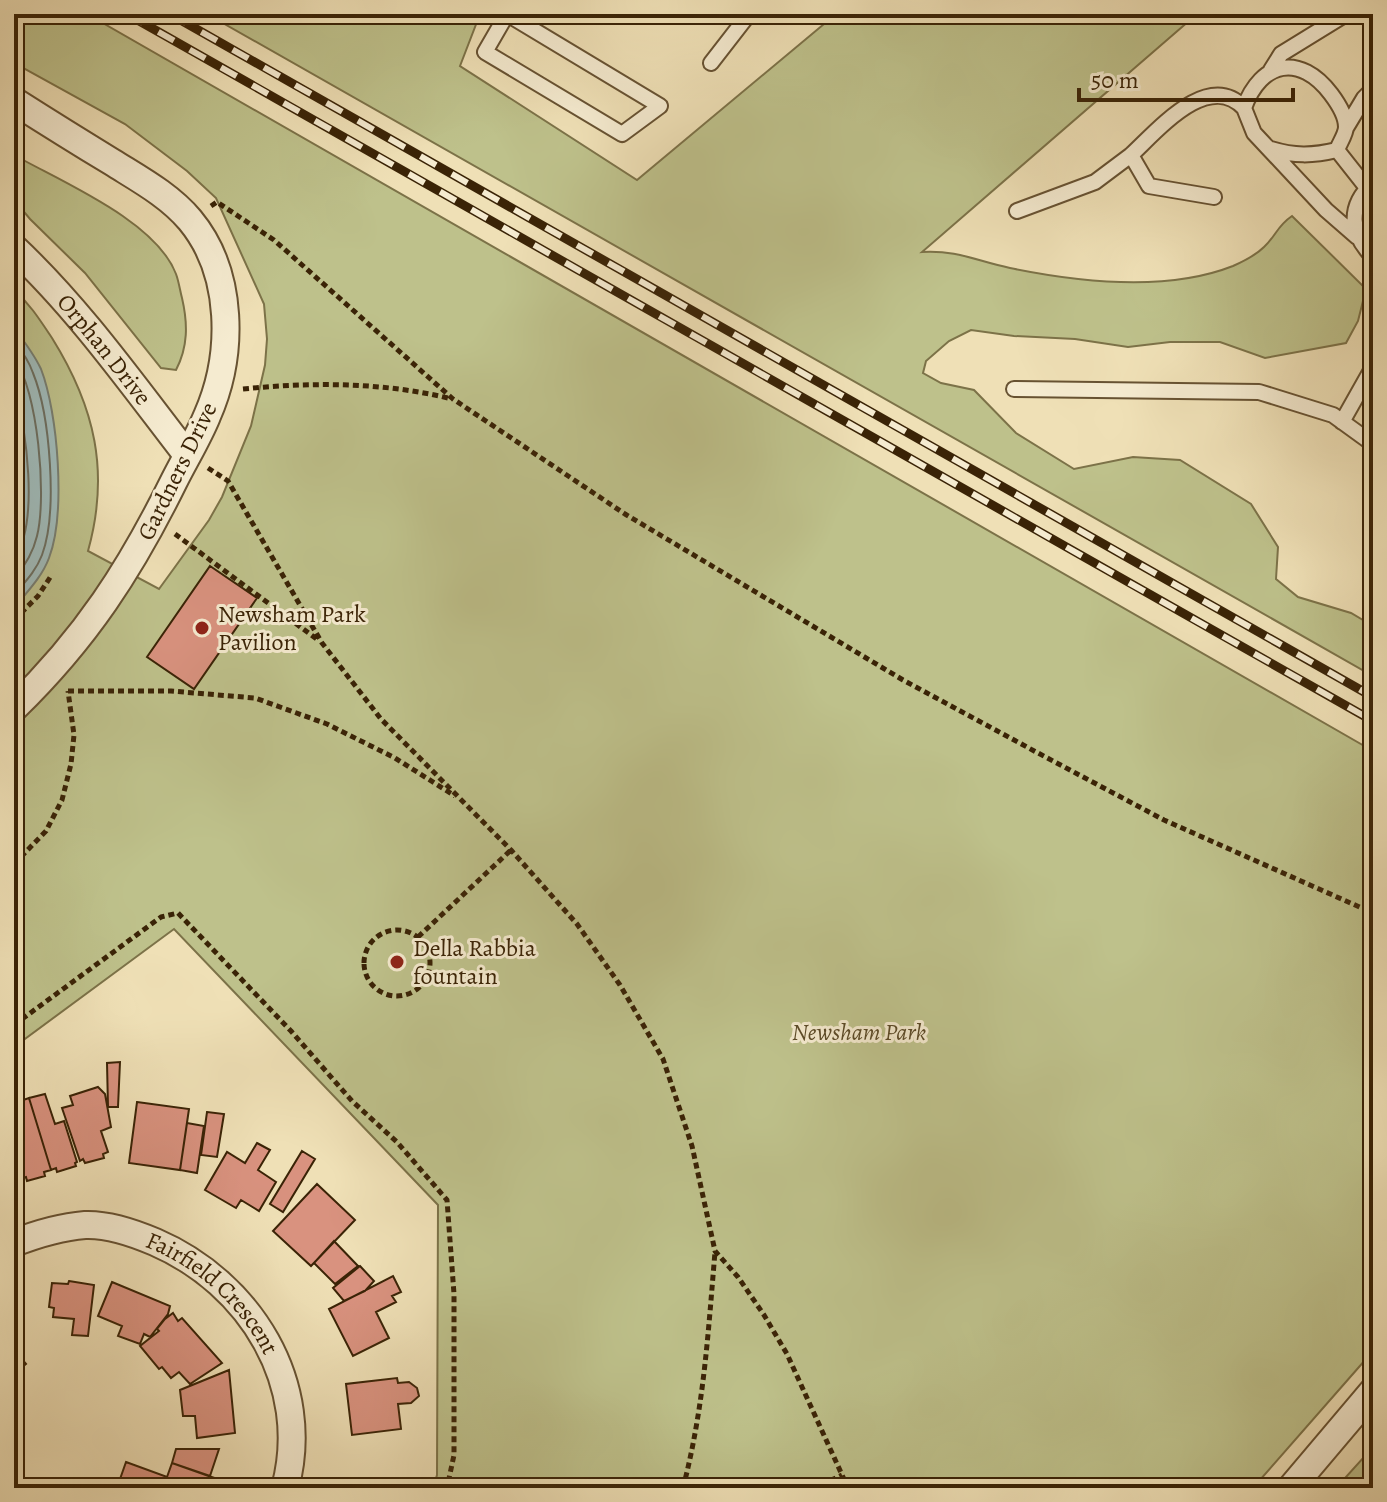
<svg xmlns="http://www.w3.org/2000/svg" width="1387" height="1502" font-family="Alegreya,serif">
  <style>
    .green { fill: #bec18b; stroke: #7c7248; stroke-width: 2 }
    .water { fill: #9fbab9; stroke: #777e71; stroke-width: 2 }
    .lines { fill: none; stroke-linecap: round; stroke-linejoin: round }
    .shore { stroke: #6c6e60; stroke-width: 2 }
    .building { fill: #d9927f; stroke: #3a2306; stroke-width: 2 }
    .service-casing { stroke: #675232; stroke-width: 18 }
    .minor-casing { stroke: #675232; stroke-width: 30 }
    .path { stroke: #3a2306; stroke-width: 5; stroke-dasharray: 6 4; stroke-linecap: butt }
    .service { stroke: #f5ebd0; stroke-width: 14 }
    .minor { stroke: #f5ebd0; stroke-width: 26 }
    .rail-casing { stroke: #3a2306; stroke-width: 9 }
    .rail { stroke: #f5ebd0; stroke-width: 6; stroke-dasharray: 18; stroke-linecap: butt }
    .poi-dot { fill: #8f2418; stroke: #f5ebd0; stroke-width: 3 }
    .labels { text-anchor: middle; stroke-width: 6; stroke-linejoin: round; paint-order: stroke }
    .street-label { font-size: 24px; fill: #3a2306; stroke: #f5ebd0 }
    .poi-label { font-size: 24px; fill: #3a2306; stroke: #f5ebd0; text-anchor: start }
    .park-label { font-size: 24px; font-style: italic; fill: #5b4a27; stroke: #f5ebd0 }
  </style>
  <rect width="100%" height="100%" fill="#efe0b6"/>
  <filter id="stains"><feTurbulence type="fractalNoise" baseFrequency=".0025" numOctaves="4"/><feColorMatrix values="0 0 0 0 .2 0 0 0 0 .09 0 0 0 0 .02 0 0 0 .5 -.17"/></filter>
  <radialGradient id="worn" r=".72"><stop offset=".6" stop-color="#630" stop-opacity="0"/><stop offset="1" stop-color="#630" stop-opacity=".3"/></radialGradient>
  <path class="green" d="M14,14H87L1373,751V1351L1253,1488H433L437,1475L438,1205L174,929L14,1047V290C30,304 40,320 52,338C95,407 110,472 88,551L159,589L209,520L222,497L251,426L265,365L267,339L264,304L216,198L187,171L125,124L14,63Z
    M207,14H480L460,66L637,180L836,14H1197L922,252C958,250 976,261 1010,268C1078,282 1167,292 1233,266C1242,262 1257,254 1264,247C1276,236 1277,226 1292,216L1366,289L1358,321L1346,343L1265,358L1220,342H1170L1128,347L1075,339L1014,336L971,330L949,341L926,361L923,373L941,383L974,390L1016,433L1074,469L1133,457L1180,460L1251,504L1278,547L1276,579L1298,597L1351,613L1373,626V676Z
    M14,155C62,182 156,221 176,274C179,282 180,291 182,298C188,324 188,347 176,370L161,368L85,273L30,219L14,200Z
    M1373,1447V1488H1336Z"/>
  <path class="water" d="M14,328C24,341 34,354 41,369C58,413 66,513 49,558C42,577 27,592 14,608Z"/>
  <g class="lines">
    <path class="shore" d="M14,341C22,351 29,361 33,373C50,415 58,512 42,555C36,571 24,583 14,595
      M14,358C38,390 47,497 37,536C33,553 25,566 14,579
      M14,384C26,429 40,521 14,560"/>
  </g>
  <path class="building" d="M210,566L257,598L194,689L147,657Z
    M14,634L22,642L14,650Z
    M120,1062L118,1107H108L107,1063Z
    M98,1087L105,1094L111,1127L101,1131L108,1152L103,1154L104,1158L85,1163L83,1159L80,1161L62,1108L73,1105L70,1096Z
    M45,1094L55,1124L64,1121L77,1162L75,1163L76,1166L57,1172L56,1168L51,1170L29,1098Z
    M29,1098L51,1170L44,1172L45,1176L27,1181L26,1177L23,1178L14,1148V1137L19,1136L14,1118V1103Z
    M137,1102L189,1109L180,1170L129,1163Z
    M207,1112L224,1114L217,1157L201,1155Z
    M187,1123L204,1126L197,1173L180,1170Z
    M257,1143L270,1150L258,1170L276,1182L259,1211L241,1200L236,1208L205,1190L227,1152L245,1163Z
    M302,1151L315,1159L283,1212L270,1204Z
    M14,1162L23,1183L14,1187Z
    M317,1184L355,1220L311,1266L273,1231Z
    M334,1241L358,1266L335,1284L314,1263Z
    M360,1266L374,1281L365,1291L344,1301L333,1288Z
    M393,1276L401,1292L392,1296L396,1302L376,1312L389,1338L353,1356L329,1309Z
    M69,1281L94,1285L88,1336L72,1335L74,1319L53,1317L54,1308L49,1307L52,1283L68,1284Z
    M112,1282L170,1306L168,1314L150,1337L144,1334L140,1344L118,1336L122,1326L98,1316Z
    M173,1313L178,1321L182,1318L222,1363L190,1384L179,1372L171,1378L162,1367L159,1369L140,1346L159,1331L157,1329L165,1319Z
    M14,1350L26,1364L14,1374Z
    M229,1370L235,1433L197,1438L195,1416H183L180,1390Z
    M397,1378L398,1383L409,1382L417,1388L419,1396L411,1403L398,1404L401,1429L352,1435L346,1384Z
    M176,1449H219L210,1476L172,1463Z
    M126,1462L167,1477L172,1463L220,1480L218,1488H131L119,1482Z"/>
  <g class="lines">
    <defs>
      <path id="service" d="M507,14L660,106L622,134L485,52Z
        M711,63L749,14
        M1271,70L1281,54L1346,14
        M1346,128L1364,98L1373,89
        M1271,149C1294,156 1312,156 1337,150
        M1373,183C1347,206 1350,234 1373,257
        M1214,197L1149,186L1131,155C1158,130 1208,70 1244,108
        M1017,211L1095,182L1131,155
        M1357,237L1326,210L1254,133L1244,108C1261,61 1300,53 1331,94C1337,102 1346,116 1346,127C1346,134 1339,144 1337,150L1367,188
        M1014,389L1259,392L1333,415L1373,444
        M1342,422L1373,367"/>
      <g id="minor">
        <path d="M14,101C47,122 79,142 112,162C139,179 169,195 190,220C234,273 234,355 207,416C198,438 185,459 174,481C130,570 86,638 14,708"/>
        <path id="s1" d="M14,248C79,309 132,384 187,455"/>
        <path id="s2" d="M14,1243C37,1234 60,1227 85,1225C108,1224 134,1233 155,1242C250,1283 313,1384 285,1488"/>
        <path d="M1291,1488L1373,1391"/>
      </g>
    </defs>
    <use href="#service" class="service-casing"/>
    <use href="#minor" class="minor-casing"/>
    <path class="path" d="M211,206L217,202L274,240L453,399L625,514L903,680L1038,753L1164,820L1373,913
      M243,389C313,382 384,382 452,399
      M208,468L228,481L322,643L381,719L511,850L577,924L620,985L663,1059L692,1146L715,1251L738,1277L764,1315L787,1354L848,1488
      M175,534L318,640
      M14,620L38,596L51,576
      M68,691H171L255,698L327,724L395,758L455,796
      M14,864L46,831L62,800L71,764L74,735L68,691
      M364 963a33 33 0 1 1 66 0a33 33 0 1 1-66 0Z
      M418,937L511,850
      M14,1025L161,917L178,913L291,1031L352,1101L397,1142L447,1200L454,1294V1455L447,1488
      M683,1488C704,1407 708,1334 715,1252
      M825,1488L827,1482L842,1475"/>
    <use href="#service" class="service"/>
    <use href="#minor" class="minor"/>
    <defs>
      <path id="rail" d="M127,14L1373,721
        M170,14L1373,697"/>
    </defs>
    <use href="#rail" class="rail-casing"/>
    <use href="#rail" class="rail"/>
  </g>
  <g class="poi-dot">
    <circle cx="202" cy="628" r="8"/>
    <circle cx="397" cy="962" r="8"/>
  </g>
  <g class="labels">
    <g class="street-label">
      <text dy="8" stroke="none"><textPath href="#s1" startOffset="136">Orphan Drive</textPath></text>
      <text transform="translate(177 471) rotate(-64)" y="8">Gardners Drive</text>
      <text dy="8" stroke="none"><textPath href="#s2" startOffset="224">Fairfield Crescent</textPath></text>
    </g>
    <g class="poi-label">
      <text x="218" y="622">Newsham Park<tspan x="218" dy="28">Pavilion</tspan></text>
      <text x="413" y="956">Della Rabbia<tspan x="413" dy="28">fountain</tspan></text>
    </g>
    <g class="park-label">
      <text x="859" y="1040">Newsham Park</text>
    </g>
  </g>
  <rect width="1387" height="1502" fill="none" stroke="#efe0b6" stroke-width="48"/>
  <rect x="16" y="16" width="1355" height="1470" fill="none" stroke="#3a2306" stroke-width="4"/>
  <rect x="24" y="24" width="1339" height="1454" fill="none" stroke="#3a2306" stroke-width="2"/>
  <path d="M1079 88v12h214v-12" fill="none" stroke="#3a2306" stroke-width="4"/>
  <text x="1091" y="88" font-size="24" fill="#3a2306" stroke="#f5ebd0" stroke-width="6" paint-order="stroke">50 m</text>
  <rect width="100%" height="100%" filter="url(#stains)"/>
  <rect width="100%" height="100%" fill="url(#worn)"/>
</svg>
